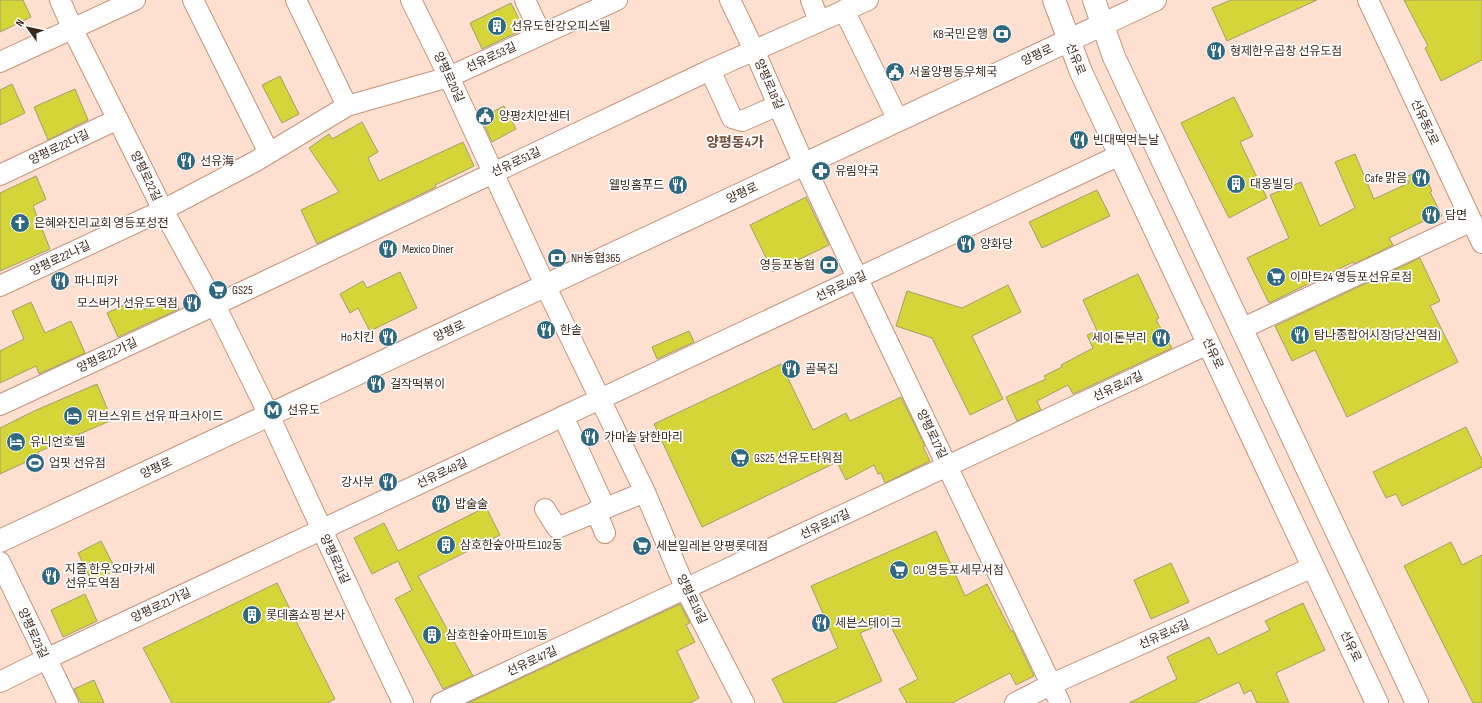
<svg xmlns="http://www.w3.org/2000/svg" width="1482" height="703" font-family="'Sofia Sans Condensed','Noto Sans KR',sans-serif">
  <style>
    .building { fill: #d5d439; stroke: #9e9f6d }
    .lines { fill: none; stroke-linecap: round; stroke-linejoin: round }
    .minor-casing { stroke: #c3937a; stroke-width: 22 }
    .major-casing { stroke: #c3937a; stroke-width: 24 }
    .minor { stroke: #fff; stroke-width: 20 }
    .major { stroke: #fff; stroke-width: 22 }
    .labels { text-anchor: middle; stroke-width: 3.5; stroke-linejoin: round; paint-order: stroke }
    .poi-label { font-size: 12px; fill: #3b281d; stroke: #fff; text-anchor: start }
    .street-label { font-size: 12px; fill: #3b281d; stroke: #fff }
    .quarter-label { font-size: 14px; font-weight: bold; fill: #764b34; stroke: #fff }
  </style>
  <rect width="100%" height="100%" fill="#ffdfcf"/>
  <path class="building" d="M0,0H23L31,17L0,32Z
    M1231,0H1317L1227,41L1212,8Z
    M1404,0H1482V60L1441,81L1425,48L1428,46Z
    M511,3L524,29L482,49L470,23Z
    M280,76L299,114L282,123L262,85Z
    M12,84L25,113L0,125V90Z
    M75,89L88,120L48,140L34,107Z
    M1234,97L1253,136L1240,142L1267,198L1229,218L1181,123Z
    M504,106L516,129L492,142L481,118Z
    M362,122L378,152L368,158L379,181L463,142L474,166L435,185L436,187L317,244L301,210L339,192L309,148L329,134L332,139Z
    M1355,154L1374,199L1409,183L1406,177L1422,169L1432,191L1430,192L1442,216L1428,223L1426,220L1389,238L1393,245L1354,264L1353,262L1269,303L1247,258L1289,238L1270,195L1301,182L1320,226L1355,208L1335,162Z
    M36,176L46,199L33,206L50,249L0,271V193Z
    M1097,190L1110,216L1042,248L1029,222Z
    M806,197L829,245L773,272L750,225Z
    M1420,258L1440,301L1430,306L1458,362L1347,417L1315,350L1292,361L1275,326Z
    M400,272L417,308L370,331L358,308L350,313L340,294L363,281L367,288Z
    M1138,274L1159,318L1156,320L1172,348L1073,394L1068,385L1037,401L1041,410L1017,421L1006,397L1046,379L1044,376L1062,367L1061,365L1093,348L1087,335L1097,331L1083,300Z
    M1008,285L1021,312L972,336L1003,399L970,415L932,338L896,326L907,291L962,308Z
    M139,298L144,309L175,301L179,309L118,337L107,313Z
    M31,302L45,333L71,321L85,353L39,374L36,366L0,383V351L24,339L12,311Z
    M689,331L694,342L657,359L652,347Z
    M781,364L813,430L846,413L850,421L901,397L925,446L923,447L930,461L885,483L881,473L878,474L874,465L846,480L837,462L702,527L654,424Z
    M97,384L112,420L38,452L39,456L0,474V428L34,411Z
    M1466,427L1482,460V467L1402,506L1396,494L1386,498L1373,472Z
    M486,507L500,535L418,576L473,676L443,689L395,599L412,590L398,561L372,574L354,538L384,523L398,551Z
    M936,531L965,596L987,584L1011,631H1013L1034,676L1016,685L1010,673L952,703H907L899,689L918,679L888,621L860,633L882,681L834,703H784L772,679L838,648L811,586Z
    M101,541L116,570L92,582L78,553Z
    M1451,542L1462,565L1482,555V703H1473L1404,566Z
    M1171,563L1189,602L1151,619L1134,580Z
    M277,583L335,699L327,703H172L143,648Z
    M85,594L97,621L63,637L51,610Z
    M1303,603L1325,650L1276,673L1289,703H1257L1251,690L1244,694L1239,682L1195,703H1129L1177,679L1167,657L1209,637L1218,655L1270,630L1265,621Z
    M680,604L690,623L686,625L695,642L677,651L699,698L690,703H468Z
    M94,680L104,703H81L74,689Z"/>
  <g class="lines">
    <defs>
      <path id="minor" d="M60,0L73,30L163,210L215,305L269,415L372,638L403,703
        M193,0L269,153
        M296,0L347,106
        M411,0L449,77L545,285L645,492L686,590L744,703
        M525,0L541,34
        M730,0L754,50L804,164L855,273L1060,703
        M811,0L819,21
        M1368,0L1482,243
        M844,10L898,120
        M0,62L135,0
        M710,70L732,118L742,121L779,105
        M0,175L118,119
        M0,286L163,210L256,161L347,106L449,77L617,0
        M1241,329L1472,221
        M0,405L215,305L710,70L868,0
        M563,416L605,508
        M545,509L557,528L645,492
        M596,511L605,533
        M0,562L68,703
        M0,682L46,659L1120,155
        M441,703L1208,344
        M1015,703L1052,684L1313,567"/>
      <path id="major" d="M1054,0L1081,72L1377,703
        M1094,0L1114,57L1417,703
        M0,541L1155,0"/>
    </defs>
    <use href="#minor" class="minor-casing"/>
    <use href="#major" class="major-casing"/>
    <use href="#minor" class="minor"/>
    <use href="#major" class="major"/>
  </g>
  <defs>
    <symbol id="building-disc" viewBox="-11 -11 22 22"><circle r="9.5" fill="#2e6881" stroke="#fff"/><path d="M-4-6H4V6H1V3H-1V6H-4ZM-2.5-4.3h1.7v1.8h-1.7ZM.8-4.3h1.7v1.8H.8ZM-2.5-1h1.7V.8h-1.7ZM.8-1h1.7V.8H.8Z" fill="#fff"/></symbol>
    <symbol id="bank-disc" viewBox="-11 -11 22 22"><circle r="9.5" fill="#2e6881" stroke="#fff"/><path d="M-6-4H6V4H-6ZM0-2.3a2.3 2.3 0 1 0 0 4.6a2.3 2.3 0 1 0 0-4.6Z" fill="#fff"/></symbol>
    <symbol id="restaurant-disc" viewBox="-11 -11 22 22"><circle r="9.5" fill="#2e6881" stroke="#fff"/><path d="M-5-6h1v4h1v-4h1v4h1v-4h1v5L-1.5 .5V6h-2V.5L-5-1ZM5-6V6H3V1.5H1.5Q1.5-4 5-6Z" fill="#fff"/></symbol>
    <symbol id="civic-disc" viewBox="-11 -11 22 22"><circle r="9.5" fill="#2e6881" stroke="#fff"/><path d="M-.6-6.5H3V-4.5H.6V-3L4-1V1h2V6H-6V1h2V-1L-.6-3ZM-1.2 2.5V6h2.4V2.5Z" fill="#fff"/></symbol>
    <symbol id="pharmacy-disc" viewBox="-11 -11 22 22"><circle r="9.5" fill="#2e6881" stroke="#fff"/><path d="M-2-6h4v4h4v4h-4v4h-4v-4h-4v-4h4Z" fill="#fff"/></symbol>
    <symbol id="church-disc" viewBox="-11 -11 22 22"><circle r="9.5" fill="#2e6881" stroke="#fff"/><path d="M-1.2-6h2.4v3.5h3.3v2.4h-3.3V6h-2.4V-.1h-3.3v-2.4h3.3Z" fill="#fff"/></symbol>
    <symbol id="supermarket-disc" viewBox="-11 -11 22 22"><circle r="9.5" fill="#2e6881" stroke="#fff"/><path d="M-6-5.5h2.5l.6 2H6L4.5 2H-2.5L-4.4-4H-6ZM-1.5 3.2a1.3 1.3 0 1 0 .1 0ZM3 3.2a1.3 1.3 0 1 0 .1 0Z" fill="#fff"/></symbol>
    <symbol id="metro-disc" viewBox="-11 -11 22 22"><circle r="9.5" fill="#2e6881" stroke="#fff"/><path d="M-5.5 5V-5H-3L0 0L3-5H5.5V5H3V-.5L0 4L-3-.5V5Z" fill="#fff"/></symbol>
    <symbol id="hotel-disc" viewBox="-11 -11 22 22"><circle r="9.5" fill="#2e6881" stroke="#fff"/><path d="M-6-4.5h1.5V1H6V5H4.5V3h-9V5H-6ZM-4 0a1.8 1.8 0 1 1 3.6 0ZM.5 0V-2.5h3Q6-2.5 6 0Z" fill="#fff"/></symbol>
    <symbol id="stadium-disc" viewBox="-11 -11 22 22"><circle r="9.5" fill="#2e6881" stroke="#fff"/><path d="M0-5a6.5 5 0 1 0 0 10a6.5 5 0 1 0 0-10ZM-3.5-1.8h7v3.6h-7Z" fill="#fff"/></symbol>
  </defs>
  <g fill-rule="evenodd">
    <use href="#building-disc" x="486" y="15" width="22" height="22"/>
    <use href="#bank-disc" x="991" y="23" width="22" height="22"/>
    <use href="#restaurant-disc" x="1205" y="40" width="22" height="22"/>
    <use href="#civic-disc" x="884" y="61" width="22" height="22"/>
    <use href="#civic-disc" x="474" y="105" width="22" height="22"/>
    <use href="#restaurant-disc" x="1068" y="129" width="22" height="22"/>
    <use href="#restaurant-disc" x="175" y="150" width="22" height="22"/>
    <use href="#pharmacy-disc" x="810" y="160" width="22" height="22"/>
    <use href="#restaurant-disc" x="1410" y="167" width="22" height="22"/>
    <use href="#building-disc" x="1225" y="173" width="22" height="22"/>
    <use href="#restaurant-disc" x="667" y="174" width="22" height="22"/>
    <use href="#restaurant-disc" x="1420" y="204" width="22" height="22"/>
    <use href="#church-disc" x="9" y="212" width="22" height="22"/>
    <use href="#restaurant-disc" x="955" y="233" width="22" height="22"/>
    <use href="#restaurant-disc" x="377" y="238" width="22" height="22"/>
    <use href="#bank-disc" x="546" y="247" width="22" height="22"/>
    <use href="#bank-disc" x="818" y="254" width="22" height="22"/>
    <use href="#supermarket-disc" x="1265" y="266" width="22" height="22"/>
    <use href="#restaurant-disc" x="49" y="270" width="22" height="22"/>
    <use href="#supermarket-disc" x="207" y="279" width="22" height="22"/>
    <use href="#restaurant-disc" x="181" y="292" width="22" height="22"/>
    <use href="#restaurant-disc" x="535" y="319" width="22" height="22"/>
    <use href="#restaurant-disc" x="1289" y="324" width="22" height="22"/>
    <use href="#restaurant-disc" x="377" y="326" width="22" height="22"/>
    <use href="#restaurant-disc" x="1150" y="327" width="22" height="22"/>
    <use href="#restaurant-disc" x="780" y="358" width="22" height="22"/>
    <use href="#restaurant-disc" x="365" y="373" width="22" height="22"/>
    <use href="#metro-disc" x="262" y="399" width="22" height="22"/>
    <use href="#hotel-disc" x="62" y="405" width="22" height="22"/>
    <use href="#restaurant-disc" x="579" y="426" width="22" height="22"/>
    <use href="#hotel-disc" x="5" y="431" width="22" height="22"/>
    <use href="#supermarket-disc" x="729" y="447" width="22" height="22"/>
    <use href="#stadium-disc" x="24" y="452" width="22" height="22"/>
    <use href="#restaurant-disc" x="377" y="471" width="22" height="22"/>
    <use href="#restaurant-disc" x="430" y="493" width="22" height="22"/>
    <use href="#building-disc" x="435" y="534" width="22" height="22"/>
    <use href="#supermarket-disc" x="631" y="535" width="22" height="22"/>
    <use href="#supermarket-disc" x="888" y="559" width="22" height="22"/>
    <use href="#restaurant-disc" x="40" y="565" width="22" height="22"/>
    <use href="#building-disc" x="241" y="604" width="22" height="22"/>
    <use href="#restaurant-disc" x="810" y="612" width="22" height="22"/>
    <use href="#building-disc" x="421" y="624" width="22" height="22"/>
  </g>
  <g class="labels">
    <g class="poi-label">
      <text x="511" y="30">선유도한강오피스텔</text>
      <text x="988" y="38" text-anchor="end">KB국민은행</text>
      <text x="1230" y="55">형제한우곱창 선유도점</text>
      <text x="909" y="76">서울양평동우체국</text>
      <text x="499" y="120">양평2치안센터</text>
      <text x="1093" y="144">빈대떡먹는날</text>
      <text x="200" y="165">선유海</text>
      <text x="835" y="175">유림약국</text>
      <text x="1407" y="182" text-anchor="end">Cafe 맑음</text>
      <text x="1250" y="188">대웅빌딩</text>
      <text x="664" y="189" text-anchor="end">웰빙홈푸드</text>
      <text x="1445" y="219">담면</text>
      <text x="34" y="227">은혜와진리교회 영등포성전</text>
      <text x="980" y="248">양화당</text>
      <text x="402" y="253">Mexico Diner</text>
      <text x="571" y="262">NH농협365</text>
      <text x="815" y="269" text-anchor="end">영등포농협</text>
      <text x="1290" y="281">이마트24 영등포선유로점</text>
      <text x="74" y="285">파니피카</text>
      <text x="232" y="294">GS25</text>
      <text x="178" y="307" text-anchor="end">모스버거 선유도역점</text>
      <text x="560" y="334">한솥</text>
      <text x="1314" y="339">탐나종합어시장(당산역점)</text>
      <text x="374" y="341" text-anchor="end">Ho치킨</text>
      <text x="1147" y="342" text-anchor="end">세이돈부리</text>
      <text x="805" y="373">골목집</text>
      <text x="390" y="388">걸작떡볶이</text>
      <text x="287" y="414">선유도</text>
      <text x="87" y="420">위브스위트 선유 파크사이드</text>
      <text x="604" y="441">가마솥 닭한마리</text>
      <text x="30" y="446">유니언호텔</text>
      <text x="754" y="462">GS25 선유도타워점</text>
      <text x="49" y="467">업핏 선유점</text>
      <text x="374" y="486" text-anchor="end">강사부</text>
      <text x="455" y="508">밥술술</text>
      <text x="460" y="549">삼호한숲아파트102동</text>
      <text x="656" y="550">세븐일레븐 양평롯데점</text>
      <text x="65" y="573">지즐 한우오마카세<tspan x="65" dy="14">선유도역점</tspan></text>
      <text x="913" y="574">CU 영등포세무서점</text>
      <text x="266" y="619">롯데홈쇼핑 본사</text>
      <text x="835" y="627">세븐스테이크</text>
      <text x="446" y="639">삼호한숲아파트101동</text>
    </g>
    <g class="street-label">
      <text transform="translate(1037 55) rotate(-25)" y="4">양평로</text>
      <text transform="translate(491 57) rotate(-25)" y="4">선유로53길</text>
      <text transform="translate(1076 59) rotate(69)" y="4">선유로</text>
      <text transform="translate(449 77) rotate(65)" y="4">양평로20길</text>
      <text transform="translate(769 84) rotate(66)" y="4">양평로18길</text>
      <text transform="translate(1425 122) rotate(65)" y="4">선유동2로</text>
      <text transform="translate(59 147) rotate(-25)" y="4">양평로22다길</text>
      <text transform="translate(516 162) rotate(-25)" y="4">선유로51길</text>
      <text transform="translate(146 176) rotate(64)" y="4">양평로22길</text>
      <text transform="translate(742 193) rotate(-25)" y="4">양평로</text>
      <text transform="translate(60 258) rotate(-25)" y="4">양평로22나길</text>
      <text transform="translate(841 286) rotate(-25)" y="4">선유로49길</text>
      <text transform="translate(449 331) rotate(-25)" y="4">양평로</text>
      <text transform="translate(1213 353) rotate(65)" y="4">선유로</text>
      <text transform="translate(107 355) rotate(-25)" y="4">양평로22가길</text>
      <text transform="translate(1118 386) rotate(-25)" y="4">선유로47길</text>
      <text transform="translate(932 434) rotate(64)" y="4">양평로17길</text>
      <text transform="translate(156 468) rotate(-25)" y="4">양평로</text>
      <text transform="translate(442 473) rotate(-25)" y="4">선유로49길</text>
      <text transform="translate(825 524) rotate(-25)" y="4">선유로47길</text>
      <text transform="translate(335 559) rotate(65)" y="4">양평로21길</text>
      <text transform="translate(692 599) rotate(64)" y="4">양평로19길</text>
      <text transform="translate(161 605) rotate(-25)" y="4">양평로21가길</text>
      <text transform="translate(33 633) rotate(65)" y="4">양평로23길</text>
      <text transform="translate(1164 634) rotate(-24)" y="4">선유로45길</text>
      <text transform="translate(1351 646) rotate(65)" y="4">선유로</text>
      <text transform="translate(532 661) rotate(-25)" y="4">선유로47길</text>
    </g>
    <g class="quarter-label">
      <text x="735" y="147">양평동4가</text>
    </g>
  </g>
  <g transform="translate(28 28) rotate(303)" stroke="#ffffff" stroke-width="3" paint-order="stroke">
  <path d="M0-3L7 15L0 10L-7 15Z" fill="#3b281d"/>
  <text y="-6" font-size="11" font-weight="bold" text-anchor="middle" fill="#3b281d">N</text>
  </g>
</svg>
